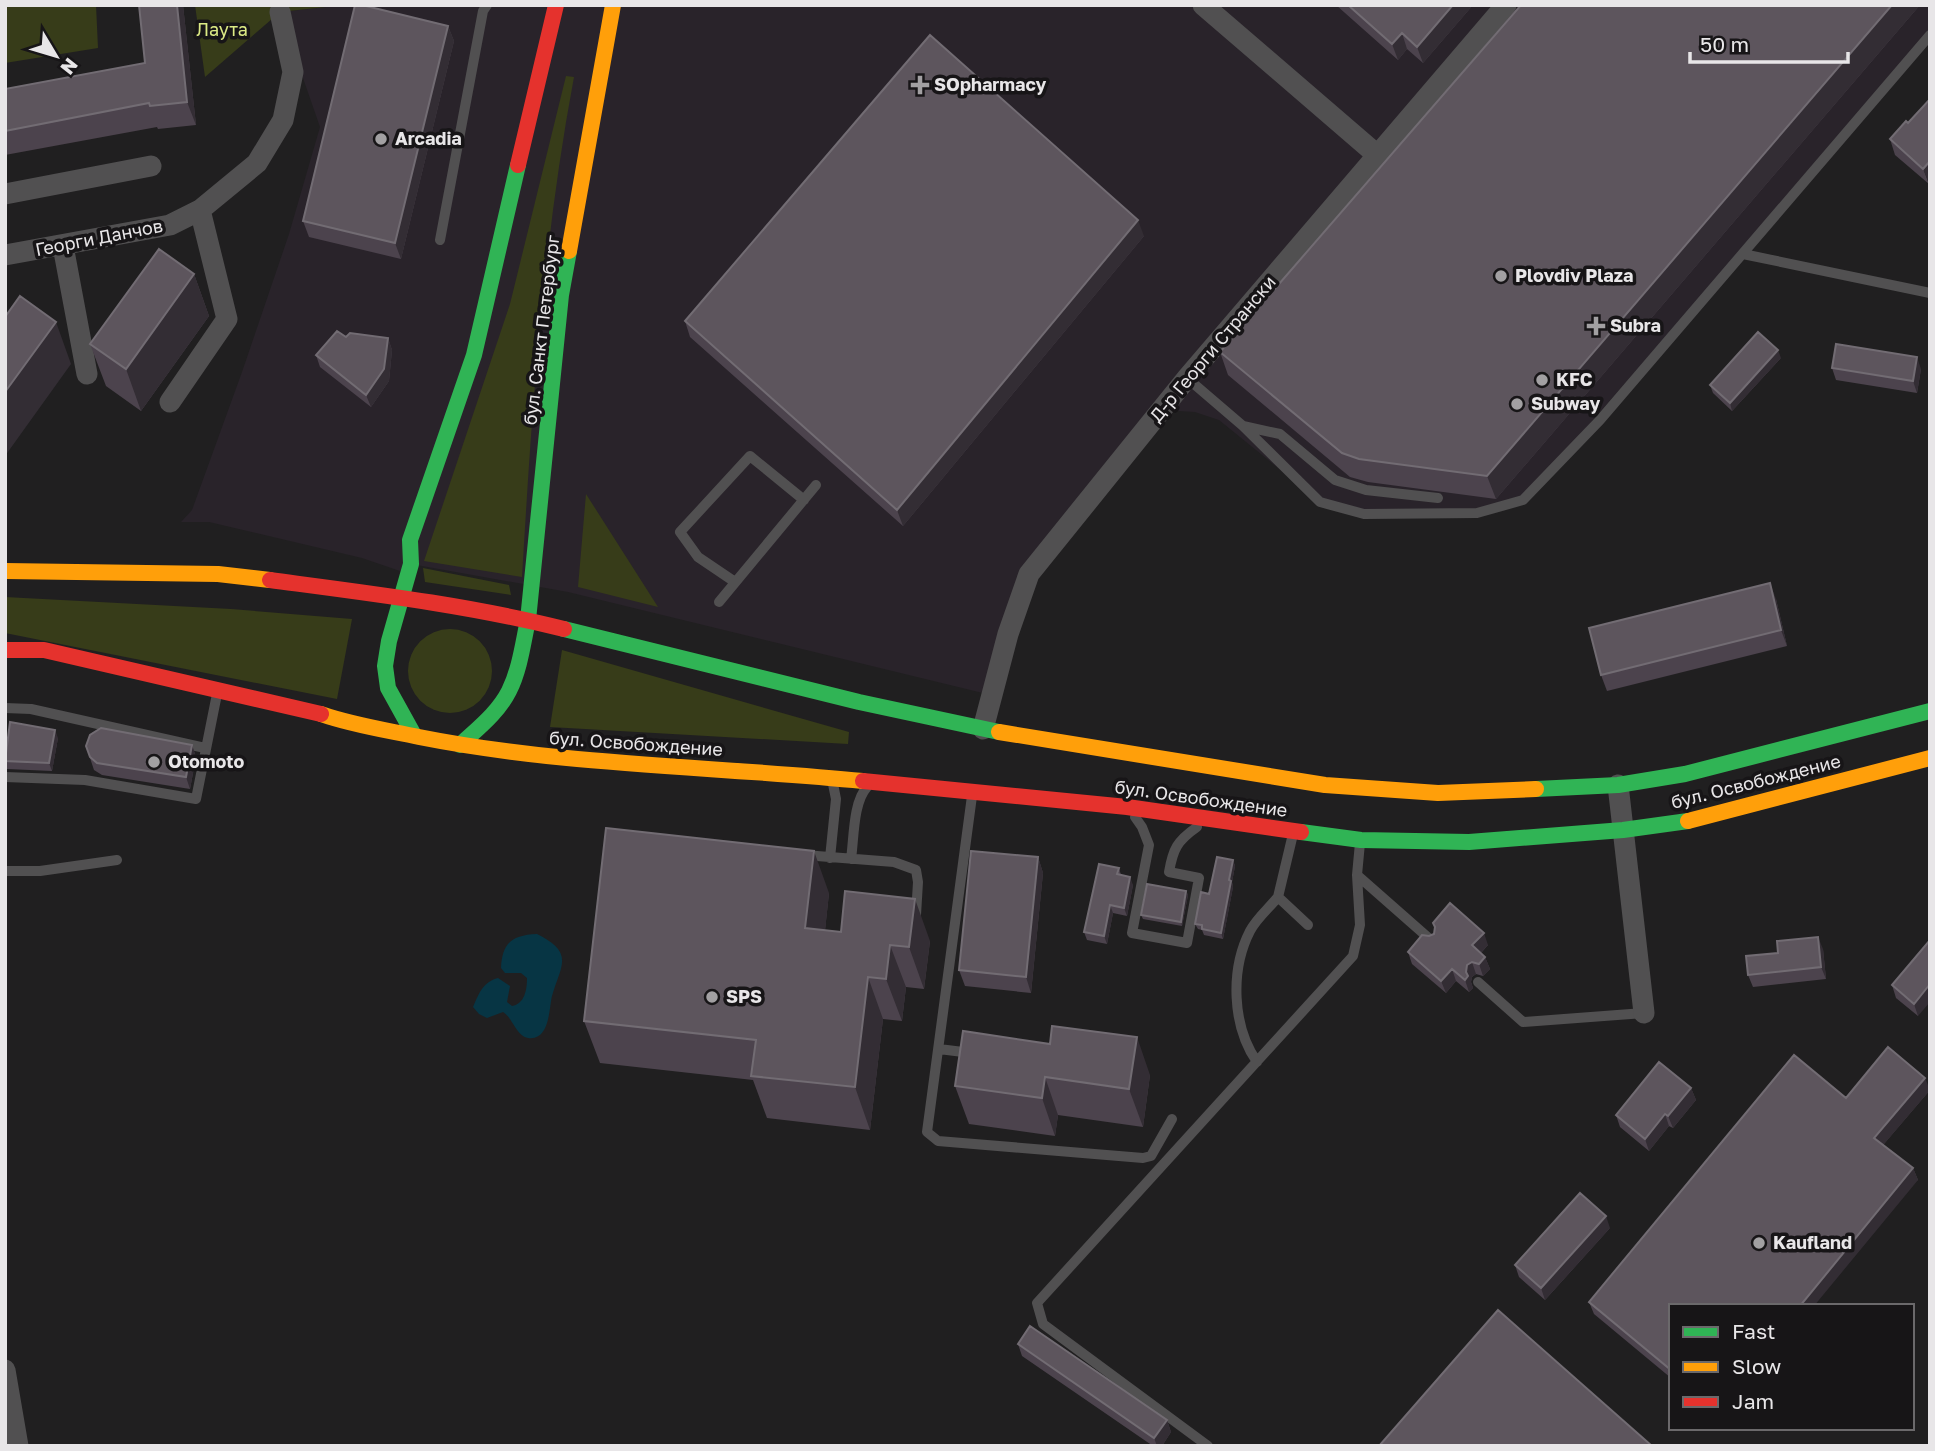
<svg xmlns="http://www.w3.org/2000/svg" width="1935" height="1451" font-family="'Golos Text',sans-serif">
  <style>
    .built { fill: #29232a }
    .green { fill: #373c19 }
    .water { fill: #073544 }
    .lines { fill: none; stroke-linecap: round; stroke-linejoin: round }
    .lane { stroke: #515051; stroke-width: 10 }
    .street { stroke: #515051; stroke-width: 21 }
    .fast { stroke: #30b455; stroke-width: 16 }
    .slow { stroke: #ff9f0a; stroke-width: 16 }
    .jam { stroke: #e5322d; stroke-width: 16 }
    .wall { fill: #4c434d }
    .shaded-wall { fill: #332d34 }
    .building { fill: #5d555d; stroke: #726c73; stroke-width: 2 }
    .poi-dot { fill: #a2a0a2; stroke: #171517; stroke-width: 2.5 }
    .labels { text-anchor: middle; stroke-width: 7; stroke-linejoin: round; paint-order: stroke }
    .park-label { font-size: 18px; fill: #dcea85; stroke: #171517 }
    .poi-label { font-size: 18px; font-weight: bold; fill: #e8e6e8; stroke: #171517; text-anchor: start }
    .street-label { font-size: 18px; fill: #e8e6e8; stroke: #171517 }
  </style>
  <rect width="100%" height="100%" fill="#201f20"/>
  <path class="built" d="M344,5H1930V35L1523,500L1477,513L1364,514L1320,502L1219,420L1195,412L1163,410L1029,574L991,695L568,592L411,564L400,571L362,558L209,522H181L192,510L242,372L289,234L320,127L280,12Z"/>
  <path class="green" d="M5,5H96L98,48L5,63Z
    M195,5H344L280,12L205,77Z
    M566,76L574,77C543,242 532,409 522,577L424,561L510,304Z
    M586,494L658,607L578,587Z
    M423,568L509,585L511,595L425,582Z
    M5,597L231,609L352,619L337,699L5,633Z
    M408 671a42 42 0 1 1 84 0a42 42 0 1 1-84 0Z
    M562,650L849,732L848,744L550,727Z"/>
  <path class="water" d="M537,934C575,953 561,965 552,996C549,1008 550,1041 528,1038C516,1036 513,1018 503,1012L487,1018L479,1014L473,1007C479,993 483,982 498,978L510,986L507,1002L512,1006C525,1004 527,989 527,978L521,973H505L501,968C502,943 512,935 537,934Z"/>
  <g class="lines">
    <path class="lane" d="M440,240L483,11L487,5
      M1743,254L1930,293
      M1187,378L1243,426L1320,502L1364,514L1477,513L1523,500L1600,420L1930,35
      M1243,426L1280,434L1335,480L1366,490L1438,498
      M735,582L698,557L680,532L750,456L804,500
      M719,602L816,485
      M5,708L31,709L205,748
      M5,777L85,780L196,799L217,694
      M972,796L927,1132L938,1141L1143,1158L1151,1156L1172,1119
      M1135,817L1142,827L1149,845L1132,933L1187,943L1199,878L1169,872C1173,849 1177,841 1197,827
      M1293,834L1278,897L1308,925
      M1360,843L1357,875L1432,941
      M804,855L894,862L916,870L918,882L916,915
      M830,858L836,799L833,784
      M851,859C854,839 853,802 867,787
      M5,871H40L117,860
      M1478,982L1523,1022L1644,1013
      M939,1049L971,1053
      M1257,1062C1232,1026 1230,970 1250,931C1256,919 1269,908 1278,897
      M1208,1446L1043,1324L1037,1303L1353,956L1360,925L1357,875"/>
    <path class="street" d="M1203,5L1376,154
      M5,194L151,166
      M63,246L87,374
      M5,255L170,225L200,210L257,163L283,120L293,72L280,12
      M170,402L227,319L200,210
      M983,729L1008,634L1029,574L1187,378L1506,5
      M1618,785L1644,1013
      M5,1370L18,1446"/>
    <path class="fast" d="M564,629L859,702L999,732
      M414,735L388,688L385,666L389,641L411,564L410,540L474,355L518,165
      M460,745C477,729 498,713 509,691C520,669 523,643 528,620L561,295L569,251
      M1536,789L1618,785L1685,774L1930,711
      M1301,832L1361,840L1469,842L1623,830L1688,821"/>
    <path class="slow" d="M569,251L613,5
      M5,571L218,574L270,580
      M321,714C352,725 386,730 419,737C565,766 715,766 863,781
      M999,732L1325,785L1438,793L1536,789
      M1688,821L1930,758"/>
    <path class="jam" d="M518,165L556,5
      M270,580C368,593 468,605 564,629
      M5,650H44L321,714
      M863,781L1127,807L1301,832"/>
  </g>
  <path class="wall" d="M139,5H183L196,125L158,129L157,127L5,155V89L145,63Z
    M1336,5H1473L1423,63L1407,49L1398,60Z
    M1521,5H1920L1496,499L1368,482L1350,477L1228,375L1220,352Z
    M448,26L454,41L401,259L309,237L303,221Z
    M1906,121L1929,184L1895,155L1890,139Z
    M1144,236L903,526L690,337L685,321Z
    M194,274L209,316L141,411L106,386L90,344Z
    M346,337L388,338L392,350L389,381L371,407L320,367L316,355Z
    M1781,358L1732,411L1713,393L1710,385Z
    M1832,368L1921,369L1917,393L1836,380Z
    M1776,599L1787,646L1607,691L1601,675Z
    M58,738L52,771L7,769L5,763V754Z
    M192,745L196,757L190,789L102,775L94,770L86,746Z
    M1038,857L1043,873L1031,993L965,986L959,970Z
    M1233,860L1235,866L1232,882L1233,887L1223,939L1204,935L1202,930L1198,929L1195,924L1209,894Z
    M1119,868L1121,875L1133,885L1127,916L1113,913L1107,944L1087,940L1084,932Z
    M1186,891L1188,895L1182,926L1143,919L1141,915Z
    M829,893L825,930L930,941L924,989L906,987L902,1021L883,1019L870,1130L767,1118L753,1080L600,1063L584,1021Z
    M1433,923L1488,945L1481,953L1485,957L1490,969L1483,976L1476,974L1472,977L1471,982L1473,988L1469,992L1456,981L1446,993L1412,964L1408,952L1434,934L1435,929Z
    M1930,940L1918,1016L1896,998L1892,985Z
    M1823,949L1826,979L1753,987L1748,975Z
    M963,1031L1150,1075L1143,1127L1058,1115L1055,1136L969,1124L955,1086Z
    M1691,1088L1696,1100L1673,1128L1669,1126L1649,1151L1620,1127L1616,1115Z
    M1930,1090L1883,1145L1913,1168L1918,1180L1671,1306V1378L1594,1314L1589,1302L1846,1098Z
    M1610,1228L1545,1300L1519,1277L1515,1265Z
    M1018,1344L1167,1420L1171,1432L1162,1446H1153L1022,1356Z"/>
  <path class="shaded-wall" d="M177,5H183L196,125L187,102Z
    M1453,5H1473L1423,63L1417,47Z
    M1892,5H1920L1496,499L1487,476Z
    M448,26L454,41L401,259L395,243Z
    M1402,33L1407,49L1398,60L1392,44Z
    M1930,161V182L1929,184L1923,169Z
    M1138,220L1144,236L903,526L897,510Z
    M194,274L209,316L141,411L126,369Z
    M56,322L71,364L5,456V392Z
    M388,338L392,350L389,381L371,407L366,395Z
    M1778,350L1781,358L1732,411L1730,403Z
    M1917,357L1921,369L1917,393L1913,381Z
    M1770,583L1776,599L1787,646L1781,630Z
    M55,730L58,738L52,771L49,763Z
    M192,745L196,757L190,789L186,777Z
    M814,851L829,893L821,970L805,928Z
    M1038,857L1043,873L1031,993L1026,977Z
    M1233,860L1235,866L1232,882L1233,887L1223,939L1221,933Z
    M1130,877L1133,885L1127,916L1124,908Z
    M1186,891L1188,895L1182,926L1181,922Z
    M915,899L930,941L924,989L909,947Z
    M1110,905L1113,913L1107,944L1104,936Z
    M1484,933L1488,945L1477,957L1472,945Z
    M1818,937L1823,949L1826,979L1821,967Z
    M890,945L906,987L902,1021L886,979Z
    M1485,957L1490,969L1483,976L1479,964Z
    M1472,962L1476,974L1472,977L1471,982L1473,988L1469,992L1465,980L1467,965Z
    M1452,969L1456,981L1446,993L1441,981Z
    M868,977L883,1019L870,1130L855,1087Z
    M1930,984V1002L1918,1016L1914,1004Z
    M1137,1037L1150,1075L1143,1127L1129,1089Z
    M1045,1077L1058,1115L1055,1136L1042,1098Z
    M1925,1078L1930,1090L1879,1150L1874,1138Z
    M1691,1088L1696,1100L1673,1128L1668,1116Z
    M1665,1114L1669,1126L1649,1151L1645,1139Z
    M1913,1168L1918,1180L1814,1306H1800Z
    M1606,1216L1610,1228L1545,1300L1541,1288Z
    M1167,1420L1171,1432L1162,1446H1157L1154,1438Z"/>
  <path class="building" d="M139,5H177L187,102L150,106L149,103L5,131V89L145,63Z
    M355,5H362L448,26L395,243L303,221Z
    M1348,5H1453L1417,47L1402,33L1392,44Z
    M1521,5H1892L1487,476L1359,459L1342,453L1220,352Z
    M930,35L1138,220L897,510L685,321Z
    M1930,99V161L1923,169L1890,139L1906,121L1908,123Z
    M159,249L194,274L126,369L90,344Z
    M20,296L56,322L5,392V317Z
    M337,331L346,337L350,333L388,338L384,369L366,395L316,355Z
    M1758,332L1778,350L1730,403L1710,385Z
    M1836,344L1917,357L1913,381L1832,368Z
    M1770,583L1781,630L1601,675L1589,628Z
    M10,722L55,730L49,763L5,761Z
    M101,728L192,745L186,777L97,763L90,757L86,746L90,735Z
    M606,828L814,851L805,928L841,932L845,891L915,899L909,947L890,945L886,979L868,977L855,1087L751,1076L756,1040L584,1021Z
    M971,851L1038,857L1026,977L959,970Z
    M1217,857L1233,860L1229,880L1231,881L1221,933L1202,929V925L1195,924L1201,892L1209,894Z
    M1099,864L1119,868L1117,874L1130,877L1124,908L1110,905L1104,936L1084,932Z
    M1147,884L1186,891L1181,922L1141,915Z
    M1450,903L1484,933L1472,945L1485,957L1479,964L1472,962L1467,965L1466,972L1468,976L1465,980L1452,969L1441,981L1408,952L1422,935L1429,936L1434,934L1435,927L1433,923Z
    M1818,937L1821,967L1748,975L1746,956L1778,953L1777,941Z
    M1930,940V984L1914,1004L1892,985Z
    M1052,1026L1137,1037L1129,1089L1045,1077L1042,1098L955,1086L963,1031L1050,1044Z
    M1888,1047L1925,1078L1874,1138L1913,1168L1800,1306H1671V1370L1589,1302L1794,1055L1846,1098Z
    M1659,1062L1691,1088L1668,1116L1665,1114L1645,1139L1616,1115Z
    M1580,1193L1606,1216L1541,1288L1515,1265Z
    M1498,1310L1652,1446H1379Z
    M1030,1326L1167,1420L1154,1438L1018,1344Z"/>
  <g class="poi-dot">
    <path d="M916.5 74.5h7v7h7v7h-7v7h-7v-7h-7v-7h7z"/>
    <circle cx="381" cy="139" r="7"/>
    <circle cx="1501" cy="276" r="7"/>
    <path d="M1592.5 315.5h7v7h7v7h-7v7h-7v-7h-7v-7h7z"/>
    <circle cx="1542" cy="380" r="7"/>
    <circle cx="1517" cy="404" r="7"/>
    <circle cx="154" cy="762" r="7"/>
    <circle cx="712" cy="997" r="7"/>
    <circle cx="1759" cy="1243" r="7"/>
  </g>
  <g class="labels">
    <g class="park-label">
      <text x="222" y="36">Лаута</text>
    </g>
    <g class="poi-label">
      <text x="934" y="91">SOpharmacy</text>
      <text x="395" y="145">Arcadia</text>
      <text x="1515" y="282">Plovdiv Plaza</text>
      <text x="1610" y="332">Subra</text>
      <text x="1556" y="386">KFC</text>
      <text x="1531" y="410">Subway</text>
      <text x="168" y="768">Otomoto</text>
      <text x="726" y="1003">SPS</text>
      <text x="1773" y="1249">Kaufland</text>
    </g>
    <g class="street-label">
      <text transform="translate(99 238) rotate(-11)" y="6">Георги Данчов</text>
      <text transform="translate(542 330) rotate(-83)" y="6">бул. Санкт Петербург</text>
      <text transform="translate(1213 349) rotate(-50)" y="6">Д-р Георги Странски</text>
      <text transform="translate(636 744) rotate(4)" y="6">бул. Освобождение</text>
      <text transform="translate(1756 782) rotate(-14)" y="6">бул. Освобождение</text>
      <text transform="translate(1201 799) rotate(8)" y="6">бул. Освобождение</text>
    </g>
  </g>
  <rect width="1935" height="1451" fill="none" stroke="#e8e6e8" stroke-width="14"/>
  <rect x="1669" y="1304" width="245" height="126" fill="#171517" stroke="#6b696b" stroke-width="2"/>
  <rect x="1683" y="1327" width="35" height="10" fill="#30b455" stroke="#6b696b" stroke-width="2"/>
  <text x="1732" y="1339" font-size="21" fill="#e8e6e8">Fast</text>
  <rect x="1683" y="1362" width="35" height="10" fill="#ff9f0a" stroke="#6b696b" stroke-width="2"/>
  <text x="1732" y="1374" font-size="21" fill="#e8e6e8">Slow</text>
  <rect x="1683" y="1397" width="35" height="10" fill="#e5322d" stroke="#6b696b" stroke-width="2"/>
  <text x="1732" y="1409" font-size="21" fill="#e8e6e8">Jam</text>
  <g transform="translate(56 56) rotate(128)" stroke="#171517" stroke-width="5" paint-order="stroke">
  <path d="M0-5L12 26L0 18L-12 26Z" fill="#e8e6e8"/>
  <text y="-10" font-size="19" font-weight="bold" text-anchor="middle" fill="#e8e6e8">N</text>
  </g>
  <path d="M1690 52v10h158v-10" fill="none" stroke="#e8e6e8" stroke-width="3.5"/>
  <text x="1700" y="52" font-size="21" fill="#e8e6e8" stroke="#171517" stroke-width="5" paint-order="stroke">50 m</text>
</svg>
